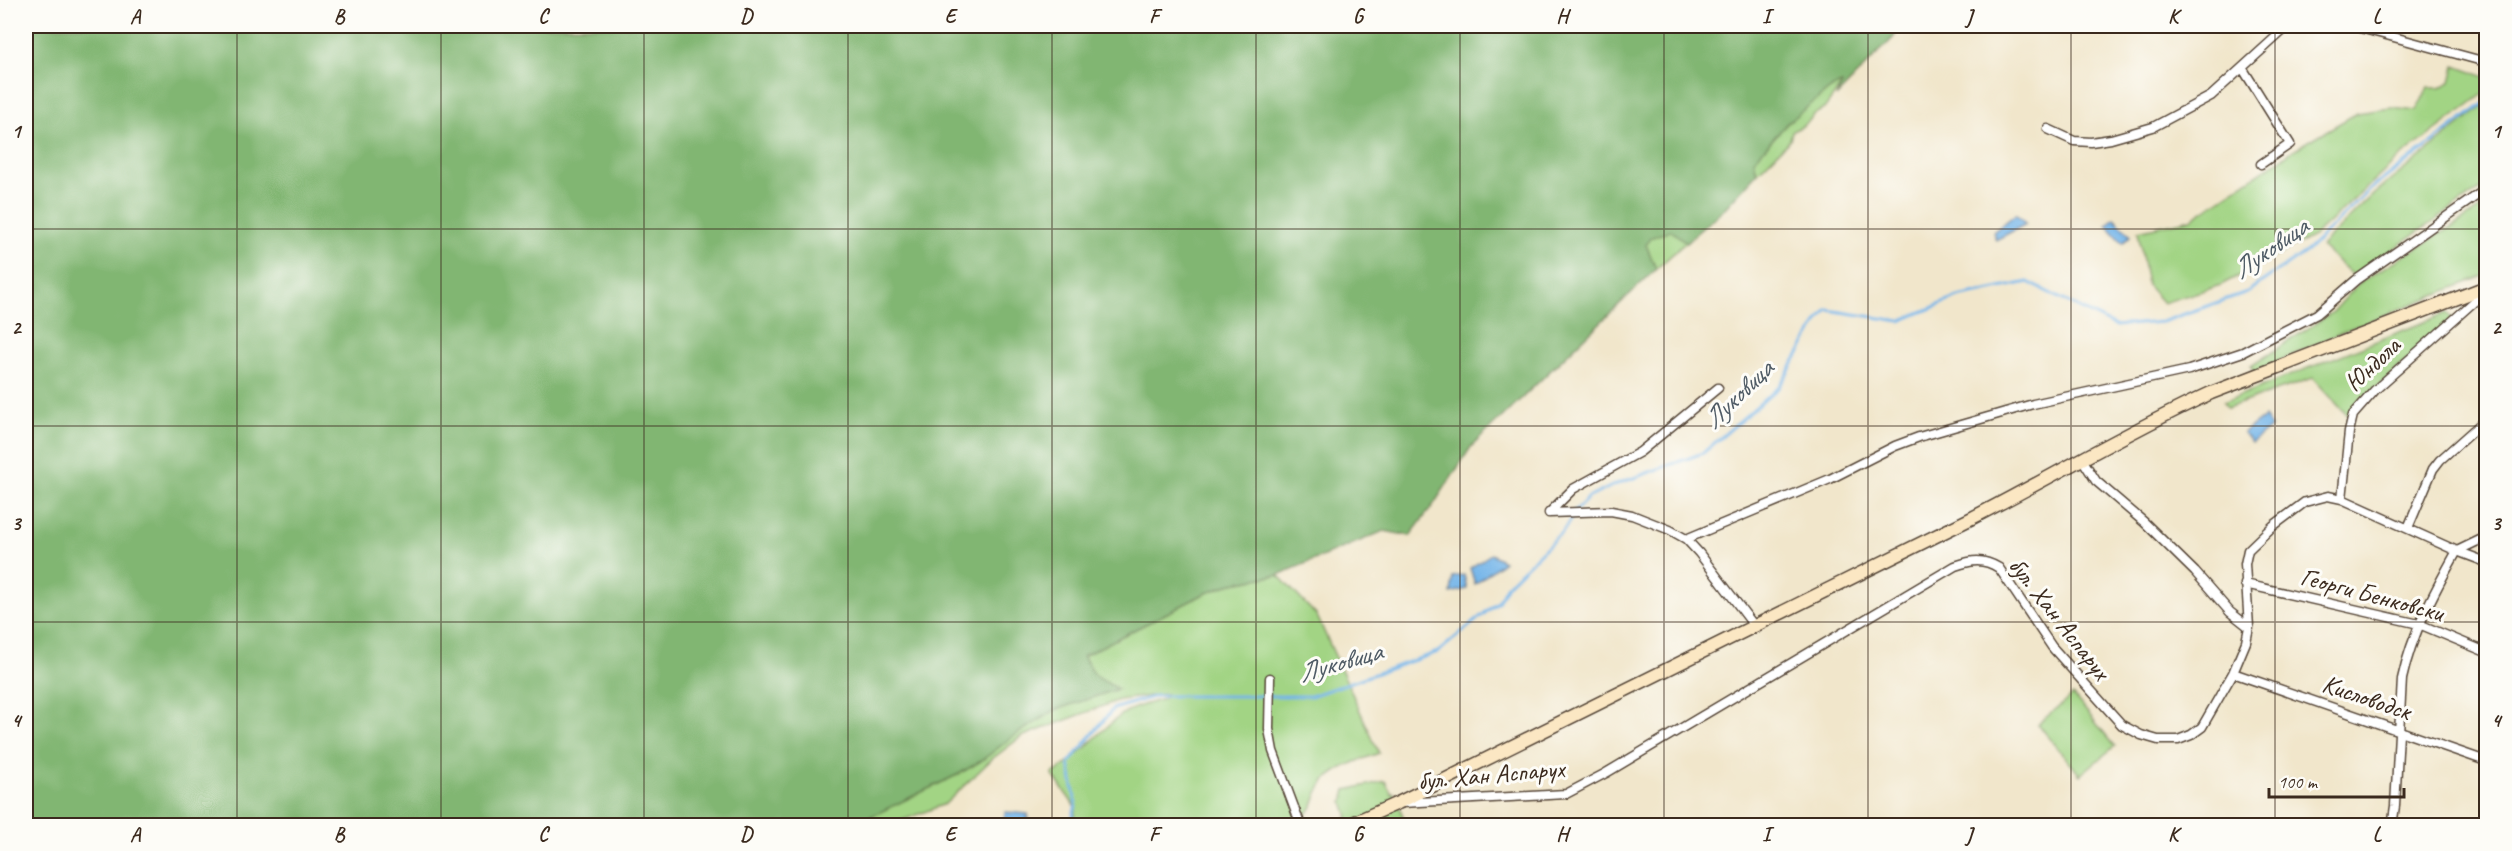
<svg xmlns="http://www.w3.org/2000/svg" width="2512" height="851" font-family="Caveat,sans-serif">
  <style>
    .green { fill: #a2d484; stroke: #6e7f51; stroke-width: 1.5 }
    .forest { fill: #81b672; stroke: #5e7048; stroke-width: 1.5 }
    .water { fill: #75b5e9; stroke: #587084; stroke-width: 1.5 }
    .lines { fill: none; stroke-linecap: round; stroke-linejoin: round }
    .stream { stroke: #75b5e9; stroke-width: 3 }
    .street-casing { stroke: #564638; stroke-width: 11 }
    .secondary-casing { stroke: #564638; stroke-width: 15 }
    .street { stroke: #fff; stroke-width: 8 }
    .secondary { stroke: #fbe7c3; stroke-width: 12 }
    .grid { fill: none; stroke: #3b2a1e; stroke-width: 1.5; stroke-opacity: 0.55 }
    .labels { text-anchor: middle; stroke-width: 6; stroke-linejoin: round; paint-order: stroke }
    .street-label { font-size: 26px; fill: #3b2a1e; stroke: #fdfcf7 }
    .water-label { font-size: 27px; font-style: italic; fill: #4f5b65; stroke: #fdfcf7 }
    .neatline { fill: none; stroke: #3b2a1e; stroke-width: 2 }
    .grid-label { font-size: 20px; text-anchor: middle; font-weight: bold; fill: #3b2a1e }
  </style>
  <rect width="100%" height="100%" fill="#fdfcf7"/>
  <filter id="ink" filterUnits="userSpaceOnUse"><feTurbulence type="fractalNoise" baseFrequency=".0167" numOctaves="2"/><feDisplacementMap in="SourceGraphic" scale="12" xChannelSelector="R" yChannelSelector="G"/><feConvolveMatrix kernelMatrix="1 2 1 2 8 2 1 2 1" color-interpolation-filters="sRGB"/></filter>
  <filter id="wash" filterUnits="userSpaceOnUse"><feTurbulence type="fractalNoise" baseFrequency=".008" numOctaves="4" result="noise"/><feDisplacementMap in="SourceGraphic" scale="24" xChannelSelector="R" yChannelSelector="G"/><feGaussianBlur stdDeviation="1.35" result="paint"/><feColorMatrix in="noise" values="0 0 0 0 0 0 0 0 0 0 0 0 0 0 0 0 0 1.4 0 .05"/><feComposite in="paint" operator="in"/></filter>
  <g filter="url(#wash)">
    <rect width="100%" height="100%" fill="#f1e6cb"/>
    <path class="green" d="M2455,66L2486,77V92L2399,158L2314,236L2221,285L2163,303L2147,285L2138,231L2191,219L2297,148L2357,113L2392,108L2416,111L2428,88H2439L2451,82Z
      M1843,83L1824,109L1813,115L1809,121L1801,127L1792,131L1790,140L1757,173L1754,160C1778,133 1809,96 1843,83Z
      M2486,104V185L2354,276L2321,246L2375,193Z
      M2486,206V275L2344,331L2254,373L2251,366L2333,312L2359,283Z
      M1670,229L1686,242L1656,269L1646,245L1650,238Z
      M2447,313L2453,320L2359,403L2348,416L2313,378L2227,408L2223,402Z
      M1278,575L1317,616L1379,753C1361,760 1331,769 1321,786C1316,796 1314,808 1305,815L1311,825H1074L1076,808L1052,774C1080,758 1098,731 1124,713C1135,706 1151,703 1164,699L1166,694L1119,700L1021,737L992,759L945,804L890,825L851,826L959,774L981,761L1012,737L1055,710L1117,689L1095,676L1083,656L1204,594L1233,583Z
      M2073,695L2115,746L2080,775L2038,724Z
      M1385,781L1392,794L1394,793L1404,819L1373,825L1337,826L1348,817L1343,802L1346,790Z"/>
    <path class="forest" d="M26,26H486L488,32L512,26H1901L1893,38L1836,97L1842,84L1833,87L1788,122L1754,160L1757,173L1724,209L1686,242L1670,230L1650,238L1646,245L1656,269L1471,447L1434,504L1410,536L1384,531L1278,575L1233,583L1204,594L1083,656L1095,676L1118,689L1055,710L1012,737L981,761L959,774L851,826L26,825Z"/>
    <path class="water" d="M2016,214L2026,224L1996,240L1993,232Z
      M2114,218L2131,235L2123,243L2107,225Z
      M2264,417L2271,427L2251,443L2243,433Z
      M1491,554L1504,561L1475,584L1470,568Z
      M1464,575L1467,589L1451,593L1453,577Z
      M1005,812L1028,814L1027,825L1004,823Z"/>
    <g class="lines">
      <path class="stream" d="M1070,826L1076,805L1069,763L1113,709L1156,696H1311L1438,652L1498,602L1507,585L1564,530L1576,510L1588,498L1614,485L1703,453L1779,387L1819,320L1828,310L1900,321L1958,297L2028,282L2115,326L2162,322L2247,292L2307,251L2372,188L2486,102"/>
    </g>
  </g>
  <g filter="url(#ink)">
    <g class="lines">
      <defs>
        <path id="street" d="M2353,26L2486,62
          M2243,69L2290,144L2261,164
          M2048,129L2074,141L2091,142L2111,139L2153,127L2211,96L2288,26
          M2082,459L2096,481L2144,522L2195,572L2230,612L2249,627
          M2342,499L2349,432L2353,415L2375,390L2486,291
          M1549,513L1611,511L1632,515L1670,530L1686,539L1699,553L1755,627
          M1549,513L1573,489L1640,452L1718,388
          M2408,528L2433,469L2440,460L2486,419
          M1686,539L1830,479L1895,446L1919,437L2033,404L2189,370L2243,352L2317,314L2356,280L2486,189
          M2245,584L2419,624L2486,652
          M2233,673L2486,761
          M1270,678L1269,729L1273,751L1301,826
          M1402,803L1566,794L1606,773L1955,566C1972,560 1983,558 1999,568L2052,647L2122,725L2141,735L2158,740H2178L2191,735L2202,727L2233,673L2246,642L2249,627L2245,564L2248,550L2273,526L2305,502L2328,496L2342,499L2457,551L2486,537
          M2392,826L2395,806L2402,679C2412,633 2434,592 2457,551L2486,562"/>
        <path id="secondary" d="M1346,826L1398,803C1590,708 1781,613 1972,518C2052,477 2130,430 2211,393L2486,287"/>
      </defs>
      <use href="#street" class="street-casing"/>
      <use href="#secondary" class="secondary-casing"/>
      <use href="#street" class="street"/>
      <use href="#secondary" class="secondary"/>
    </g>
  </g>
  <path class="grid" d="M237,26V826M441,26V826M644,26V826M848,26V826M1052,26V826M1256,26V826M1460,26V826M1664,26V826M1868,26V826M2071,26V826M2275,26V826M26,229H2486M26,426H2486M26,622H2486"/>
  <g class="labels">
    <g class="street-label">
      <text transform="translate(2372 364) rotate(-44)" y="9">Юндола</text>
      <text transform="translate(2372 594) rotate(15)" y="9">Георги Бенковски</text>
      <text transform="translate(2060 618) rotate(52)" y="9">бул. Хан Аспарух</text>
      <text transform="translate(2367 697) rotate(19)" y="9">Кисловодск</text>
      <text transform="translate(1491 774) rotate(-5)" y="9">бул. Хан Аспарух</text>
    </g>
    <g class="water-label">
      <text transform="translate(2270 248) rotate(-35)" y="9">Луковица</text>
      <text transform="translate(1738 394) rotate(-44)" y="9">Луковица</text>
      <text transform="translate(1340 662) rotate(-16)" y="9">Луковица</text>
    </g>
  </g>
  <rect width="2512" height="851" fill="none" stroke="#fdfcf7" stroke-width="66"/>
  <path d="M2269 788v9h135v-9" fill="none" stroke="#3b2a1e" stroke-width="3"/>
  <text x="2278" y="788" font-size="18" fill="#3b2a1e" stroke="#fdfcf7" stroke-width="4.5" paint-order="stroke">100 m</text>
  <rect x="33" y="33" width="2446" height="785" class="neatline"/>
  <g class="grid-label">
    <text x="135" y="23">A</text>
    <text x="339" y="23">B</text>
    <text x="543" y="23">C</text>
    <text x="746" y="23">D</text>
    <text x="950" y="23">E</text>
    <text x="1154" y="23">F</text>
    <text x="1358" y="23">G</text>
    <text x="1562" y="23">H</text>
    <text x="1766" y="23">I</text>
    <text x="1969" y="23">J</text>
    <text x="2173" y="23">K</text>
    <text x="2377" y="23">L</text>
    <text x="16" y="138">1</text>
    <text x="2496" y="138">1</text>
    <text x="16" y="334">2</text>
    <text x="2496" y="334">2</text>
    <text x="16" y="530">3</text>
    <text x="2496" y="530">3</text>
    <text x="16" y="727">4</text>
    <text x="2496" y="727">4</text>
    <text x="135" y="841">A</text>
    <text x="339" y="841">B</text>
    <text x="543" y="841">C</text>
    <text x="746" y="841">D</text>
    <text x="950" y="841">E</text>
    <text x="1154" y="841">F</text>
    <text x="1358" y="841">G</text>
    <text x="1562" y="841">H</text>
    <text x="1766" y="841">I</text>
    <text x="1969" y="841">J</text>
    <text x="2173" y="841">K</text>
    <text x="2377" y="841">L</text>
  </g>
</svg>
